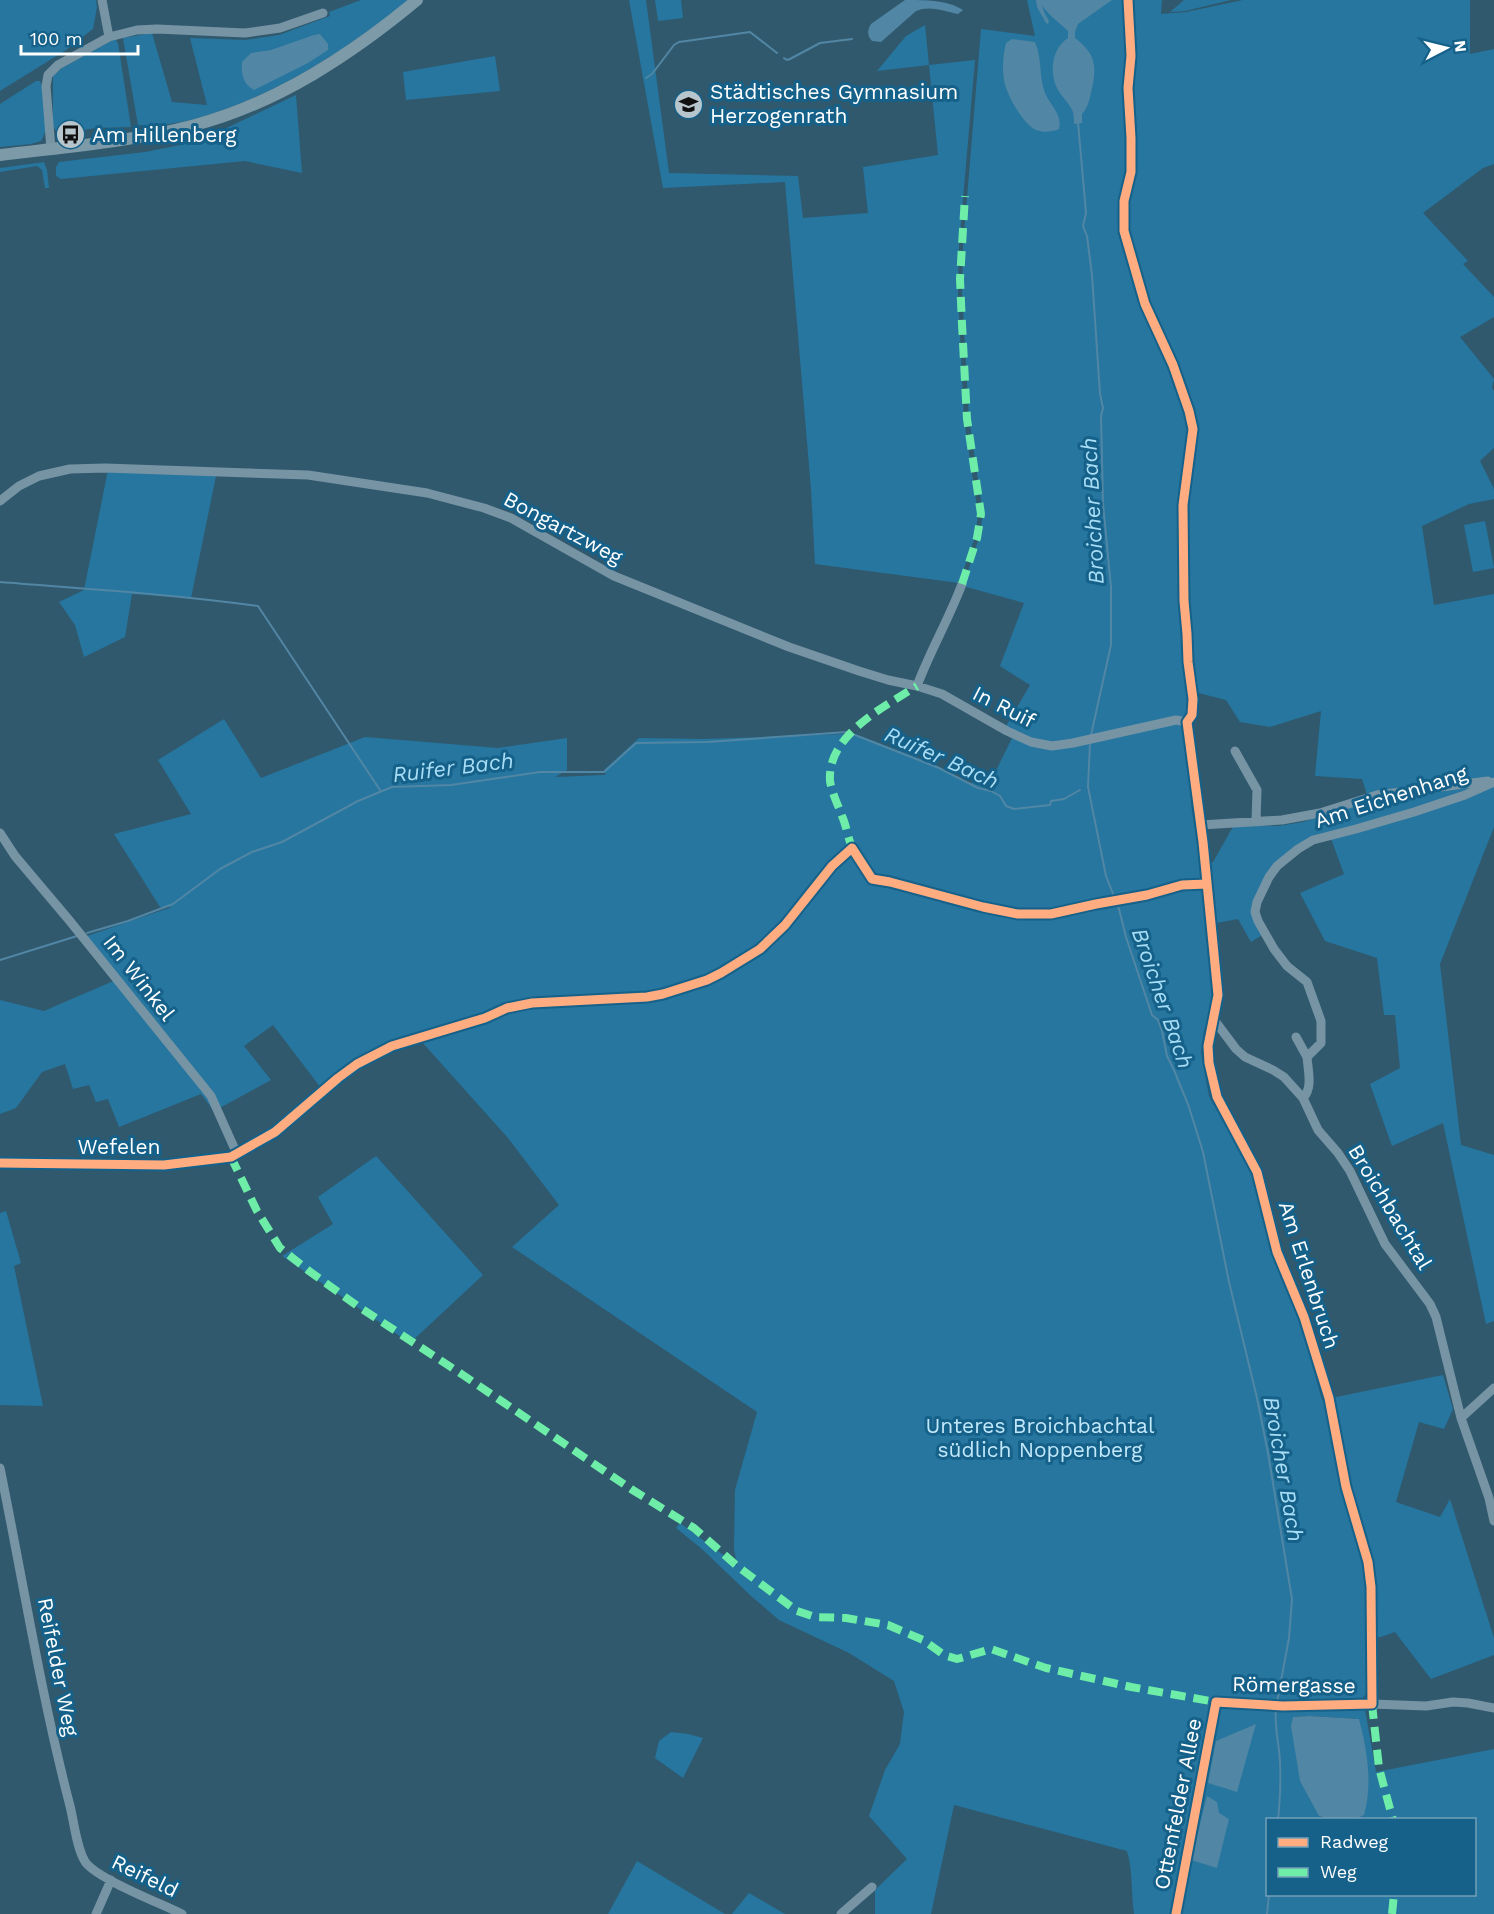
<svg xmlns="http://www.w3.org/2000/svg" width="1494" height="1914" font-family="'Work Sans',sans-serif">
  <style>
    .green { fill: #26769f; fill-rule: evenodd }
    .water { fill: #5186a4 }
    .lines { fill: none; stroke-linecap: round; stroke-linejoin: round }
    .stream { stroke: #5186a4; stroke-width: 2 }
    .minor { stroke: #7794a4; stroke-width: 9 }
    .secondary { stroke: #7d9aa8; stroke-width: 12 }
    .quiet { stroke: #6deda7; stroke-width: 8; stroke-dasharray: 15 8; stroke-linecap: butt }
    .cycleway-casing { stroke: #156189; stroke-width: 13 }
    .cycleway { stroke: #ffac80; stroke-width: 9 }
    .labels { text-anchor: middle; stroke-width: 6; stroke-linejoin: round; paint-order: stroke }
    .poi-label { font-size: 21px; fill: #fff; stroke: #156189; text-anchor: start }
    .street-label { font-size: 21px; fill: #fff; stroke: #156189 }
    .park-label { font-size: 21px; fill: #c2e8fb; stroke: #156189 }
    .water-label { font-size: 22px; font-style: italic; fill: #a8ddf6; stroke: #156189 }
  </style>
  <rect width="100%" height="100%" fill="#30596e"/>
  <path class="green" d="M0,0H96L97,7L93,29L66,50L0,91Z
    M361,0H409C342,52 277,96 194,119C178,123 161,125 144,128L143,125H138L123,38L152,33L172,102L207,105L190,38L245,40L279,35L330,16L329,12Z
    M629,0H646L669,173L798,176L803,218L868,213L863,167L938,155L929,65L877,71L906,36L925,25L929,65L975,60L959,246L958,293L964,419L978,514L975,537L959,583L815,564L811,489L785,182L663,188Z
    M655,0H681L683,18L658,21Z
    M1027,0H1162L1161,14L1186,12L1243,0H1470V54L1494,49V164L1483,168L1423,213L1468,261L1463,264L1494,297V317L1460,337L1494,379L1492,388L1494,391V448L1480,461L1494,489V499L1469,504L1422,526L1434,605L1494,594V827L1440,964L1461,1145L1494,1155V1321L1486,1324L1443,1123L1392,1146L1370,1084L1400,1068L1395,1015H1384L1377,958L1325,941L1300,893L1344,874L1329,833L1286,856L1268,884L1257,914L1267,932L1251,942L1238,919L1206,925L1214,1000L1204,1031L1201,1052L1209,1096L1252,1174L1283,1278L1297,1310L1322,1400L1443,1375L1453,1409L1444,1429L1419,1422L1396,1502L1440,1517L1450,1499L1494,1638V1655L1431,1679L1395,1632L1381,1637L1367,1638V1692L1363,1698L1376,1772L1494,1749V1914H1134C1131,1893 1133,1871 1127,1851L954,1805L931,1914H875V1890L907,1859L869,1816L885,1770L900,1744L904,1712L894,1681L849,1653L779,1620L750,1595L702,1549L676,1528L680,1523L737,1565L734,1549L735,1490L757,1412L512,1247L559,1205L508,1138L422,1042L367,1060L321,1088L273,1025L244,1046L271,1080L214,1111L201,1094L119,1127L108,1099L96,1102L89,1085L73,1089L65,1064L42,1072L16,1108L0,1114V1000L44,1011L118,979L87,936L172,907H160L114,834L191,814L158,760L224,719L261,778L365,737L498,748L567,738V770L555,777L604,775L606,774L604,770L639,738L705,739L845,734L847,731L932,763L969,783L977,782L987,789L1012,738L1002,733L1030,685L1000,666L1024,603L963,586L979,538L983,514L969,418L962,293L963,246L981,29L1035,36ZM1191,691L1226,700L1240,722L1270,727L1321,711L1315,776L1362,779L1369,801L1303,822L1278,826L1234,825L1213,862L1201,867L1192,811L1184,720L1190,716ZM1309,1716L1359,1719L1364,1815L1356,1819L1474,1820V1894H1268V1820H1329L1319,1816L1293,1717Z
    M1184,0H1231L1185,11L1170,12Z
    M115,39L118,43L131,127L96,128L58,134L53,126V76L62,68Z
    M495,56L500,91L406,100L403,72Z
    M36,81H40L42,86L46,131L41,141L31,144L0,147V104Z
    M296,95L302,173L245,161L61,179L56,176V167L59,162L145,152L190,143L212,135Z
    M44,162L47,170L49,188H45L42,170L37,166L0,172V168Z
    M108,470L216,476L191,598L132,594L125,637L84,657L75,625L59,602L84,590Z
    M1485,521L1494,568L1473,572L1464,525Z
    M376,1156L483,1275L410,1343L282,1256L333,1224L318,1197Z
    M6,1211L21,1263L14,1266L43,1406L0,1405V1213Z
    M671,1732L688,1734L703,1738L683,1778L655,1758L659,1741Z
    M637,1861L725,1914H608Z
    M749,1893L785,1914H732Z"/>
  <path class="water" d="M905,0C925,0 948,0 963,10L958,14C944,11 929,5 916,11L881,42L872,41C867,35 867,31 871,24Z
    M1036,0H1112L1078,24L1075,32V38C1097,55 1097,67 1091,93C1089,101 1088,107 1082,114V123L1074,124C1074,119 1074,113 1072,110C1069,103 1062,97 1058,90C1049,74 1051,49 1068,38V31L1051,16L1042,6L1045,14L1049,21L1048,24L1046,23L1037,7Z
    M320,34L328,44V50L308,63L254,90C243,85 241,73 242,62L251,53L271,50L314,35Z
    M1012,39L1035,42C1042,58 1039,74 1044,90C1048,104 1063,113 1059,129C1052,132 1044,133 1036,130C1023,124 1006,94 1004,80C1002,68 1003,55 1006,43Z
    M1309,1716L1359,1719C1367,1750 1373,1783 1364,1815C1351,1823 1333,1821 1319,1816L1300,1781L1291,1726L1293,1717Z
    M1256,1724L1237,1792L1208,1783L1216,1741Z
    M1207,1796L1217,1802L1219,1813L1229,1819L1217,1868L1191,1860Z"/>
  <g class="lines">
    <path class="stream" d="M784,58L787,60L790,59L820,43L852,39
      M646,78L652,74L674,45L679,42L750,32L777,53
      M1078,122L1086,213L1083,226L1087,236L1092,275L1100,394L1103,408L1101,416L1103,503L1111,587V645L1091,735
      M0,582C86,589 172,594 258,606L380,790
      M855,735L939,768L978,788L991,791L1000,796L1006,806L1014,809L1050,805L1051,801L1064,799L1080,790
      M1090,743L1088,787L1106,876L1119,909L1126,937L1152,1015L1158,1020L1162,1031L1167,1056L1174,1070L1189,1107L1203,1152L1229,1282L1257,1398L1268,1453L1292,1599L1289,1638L1277,1702
      M87,933L128,921L173,904L220,869L252,852L282,842L358,801L392,787L451,785L540,772H604L636,743L707,742L847,732
      M0,960L77,936
      M1276,1708C1274,1726 1279,1743 1280,1761C1281,1781 1280,1800 1278,1820
      M1267,1914L1269,1894"/>
    <path class="minor" d="M102,0L109,37
      M51,149L46,86L48,75L58,65L109,37L137,30L157,29L245,33L280,28L323,13
      M0,501L19,486L39,476L70,469L105,468L308,475L427,493L484,508L511,518L614,576L789,647L859,671L888,680L917,686L942,694L1007,731L1031,742L1052,746L1073,743L1176,720L1187,722L1203,842L1218,995L1208,1046L1209,1063L1217,1097L1257,1172L1277,1252L1304,1317L1329,1398L1346,1487L1368,1562L1371,1587L1372,1704
      M917,686C930,651 949,619 962,584
      M1235,751L1257,790L1256,821
      M1201,825L1282,820L1320,813L1377,795L1488,781
      M0,833L15,856L69,920L211,1096L237,1154
      M1215,1021L1236,1049L1245,1057L1273,1070L1284,1077L1303,1098L1318,1130L1338,1153L1350,1171L1385,1244L1430,1304L1436,1317L1461,1418L1489,1498L1494,1521
      M1296,1037L1307,1057
      M1303,1098C1313,1088 1308,1071 1307,1057L1321,1043V1021L1307,982L1287,966L1274,949L1258,921L1255,912L1257,902L1269,877L1277,866L1298,849L1313,840L1356,829L1414,812L1465,795L1494,782
      M0,1163L164,1165L231,1157L275,1132L325,1090
      M1461,1418L1494,1388
      M0,1468C23,1581 41,1695 70,1806C74,1822 77,1851 86,1863C100,1880 160,1903 182,1914
      M96,1914L111,1880
      M841,1914L872,1887
      M1176,1914L1216,1702L1283,1706L1372,1704L1426,1706L1453,1702L1468,1703L1494,1708"/>
    <path class="secondary" d="M0,155C65,147 131,142 195,125C278,103 352,54 417,0"/>
    <path class="quiet" d="M962,584L977,538L981,514L967,419L962,324L960,279L965,196
      M854,851C848,841 847,827 842,816C838,805 832,793 830,781C827,735 884,707 917,686
      M231,1157L257,1211L280,1248L309,1271L359,1307L463,1375L631,1489L694,1528L737,1566L797,1611L815,1617L846,1618L888,1625L923,1640L944,1655L957,1659L991,1649L1046,1668L1131,1687L1216,1702
      M1372,1704L1379,1768L1393,1820
      M1392,1914L1394,1894"/>
    <defs>
      <path id="cycleway" d="M1128,0L1131,56L1128,88L1131,138V172L1124,201V231L1145,304L1173,365L1189,411L1193,429L1183,505L1184,601L1187,634L1188,662L1193,699L1192,715L1187,722L1203,842L1218,995L1208,1046L1209,1063L1217,1097L1257,1172L1277,1252L1304,1317L1329,1398L1346,1487L1368,1562L1371,1587L1372,1704L1283,1706L1216,1702L1176,1914
        M0,1163L164,1165L231,1157L275,1132L338,1078L357,1064L392,1046L485,1018L507,1008L532,1003L647,997L663,994L707,980L721,973L760,949L785,925L832,866L852,848L872,879L890,882L983,907L1018,914H1051L1096,904L1147,895L1182,885L1207,884"/>
    </defs>
    <use href="#cycleway" class="cycleway-casing"/>
    <use href="#cycleway" class="cycleway"/>
  </g>
  <defs>
    <symbol id="school-disc" viewBox="-11 -11 22 22"><circle r="9.5" fill="#b7c5cc" stroke="#156189"/><path d="M0-5L7-2L0 1L-7-2ZM-4 1L0 2.5L4 1V4Q0 6-4 4Z" fill="#111"/></symbol>
    <symbol id="bus-disc" viewBox="-11 -11 22 22"><circle r="9.5" fill="#b7c5cc" stroke="#156189"/><path d="M-5-6H5V4H4V6H2V4H-2V6H-4V4H-5ZM-3.5-4V0h7V-4ZM-3.5 1.2v1.5H-2V1.2ZM2 1.2v1.5H3.5V1.2Z" fill="#111"/></symbol>
  </defs>
  <g fill-rule="evenodd">
    <use href="#school-disc" x="672" y="88" width="33" height="33"/>
    <use href="#bus-disc" x="54" y="118" width="33" height="33"/>
  </g>
  <g class="labels">
    <g class="poi-label">
      <text x="710" y="99">Städtisches Gymnasium<tspan x="710" dy="24">Herzogenrath</tspan></text>
      <text x="92" y="142">Am Hillenberg</text>
    </g>
    <g class="street-label">
      <text transform="translate(563 528) rotate(28)" y="7">Bongartzweg</text>
      <text transform="translate(1004 707) rotate(27)" y="7">In Ruif</text>
      <text transform="translate(1391 797) rotate(-18)" y="7">Am Eichenhang</text>
      <text transform="translate(139 978) rotate(52)" y="7">Im Winkel</text>
      <text x="119" y="1154">Wefelen</text>
      <text transform="translate(1390 1207) rotate(59)" y="7">Broichbachtal</text>
      <text transform="translate(1309 1275) rotate(72)" y="7">Am Erlenbruch</text>
      <text transform="translate(58 1667) rotate(79)" y="7">Reifelder Weg</text>
      <text transform="translate(1294 1685) rotate(1)" y="7">Römergasse</text>
      <text transform="translate(1178 1804) rotate(-79)" y="7">Ottenfelder Allee</text>
      <text transform="translate(145 1876) rotate(26)" y="7">Reifeld</text>
    </g>
    <g class="park-label">
      <text x="1040" y="1433">Unteres Broichbachtal<tspan x="1040" dy="24">südlich Noppenberg</tspan></text>
    </g>
    <g class="water-label">
      <text transform="translate(1092 511) rotate(-93)" y="8">Broicher Bach</text>
      <text transform="translate(942 757) rotate(24)" y="8">Ruifer Bach</text>
      <text transform="translate(453 767) rotate(-7)" y="8">Ruifer Bach</text>
      <text transform="translate(1163 998) rotate(71)" y="8">Broicher Bach</text>
      <text transform="translate(1284 1469) rotate(80)" y="8">Broicher Bach</text>
    </g>
  </g>
  <rect x="1266" y="1818" width="210" height="78" fill="#156189" stroke="#73a0b8" stroke-width="1.5"/>
  <rect x="1278" y="1838" width="30" height="9" fill="#ffac80" stroke="#73a0b8" stroke-width="1.5"/>
  <text x="1320" y="1848" font-size="18" fill="#ffffff">Radweg</text>
  <rect x="1278" y="1868" width="30" height="9" fill="#6deda7" stroke="#73a0b8" stroke-width="1.5"/>
  <text x="1320" y="1878" font-size="18" fill="#ffffff">Weg</text>
  <g transform="translate(1446 48) rotate(83)" stroke="#156189" stroke-width="4.5" paint-order="stroke">
  <path d="M0-4.5L10 22L0 15L-10 22Z" fill="#ffffff"/>
  <text y="-9" font-size="16" font-weight="bold" text-anchor="middle" fill="#ffffff">N</text>
  </g>
  <path d="M21 45v9h117v-9" fill="none" stroke="#ffffff" stroke-width="3"/>
  <text x="30" y="45" font-size="18" fill="#ffffff" stroke="#156189" stroke-width="4.5" paint-order="stroke">100 m</text>
</svg>
